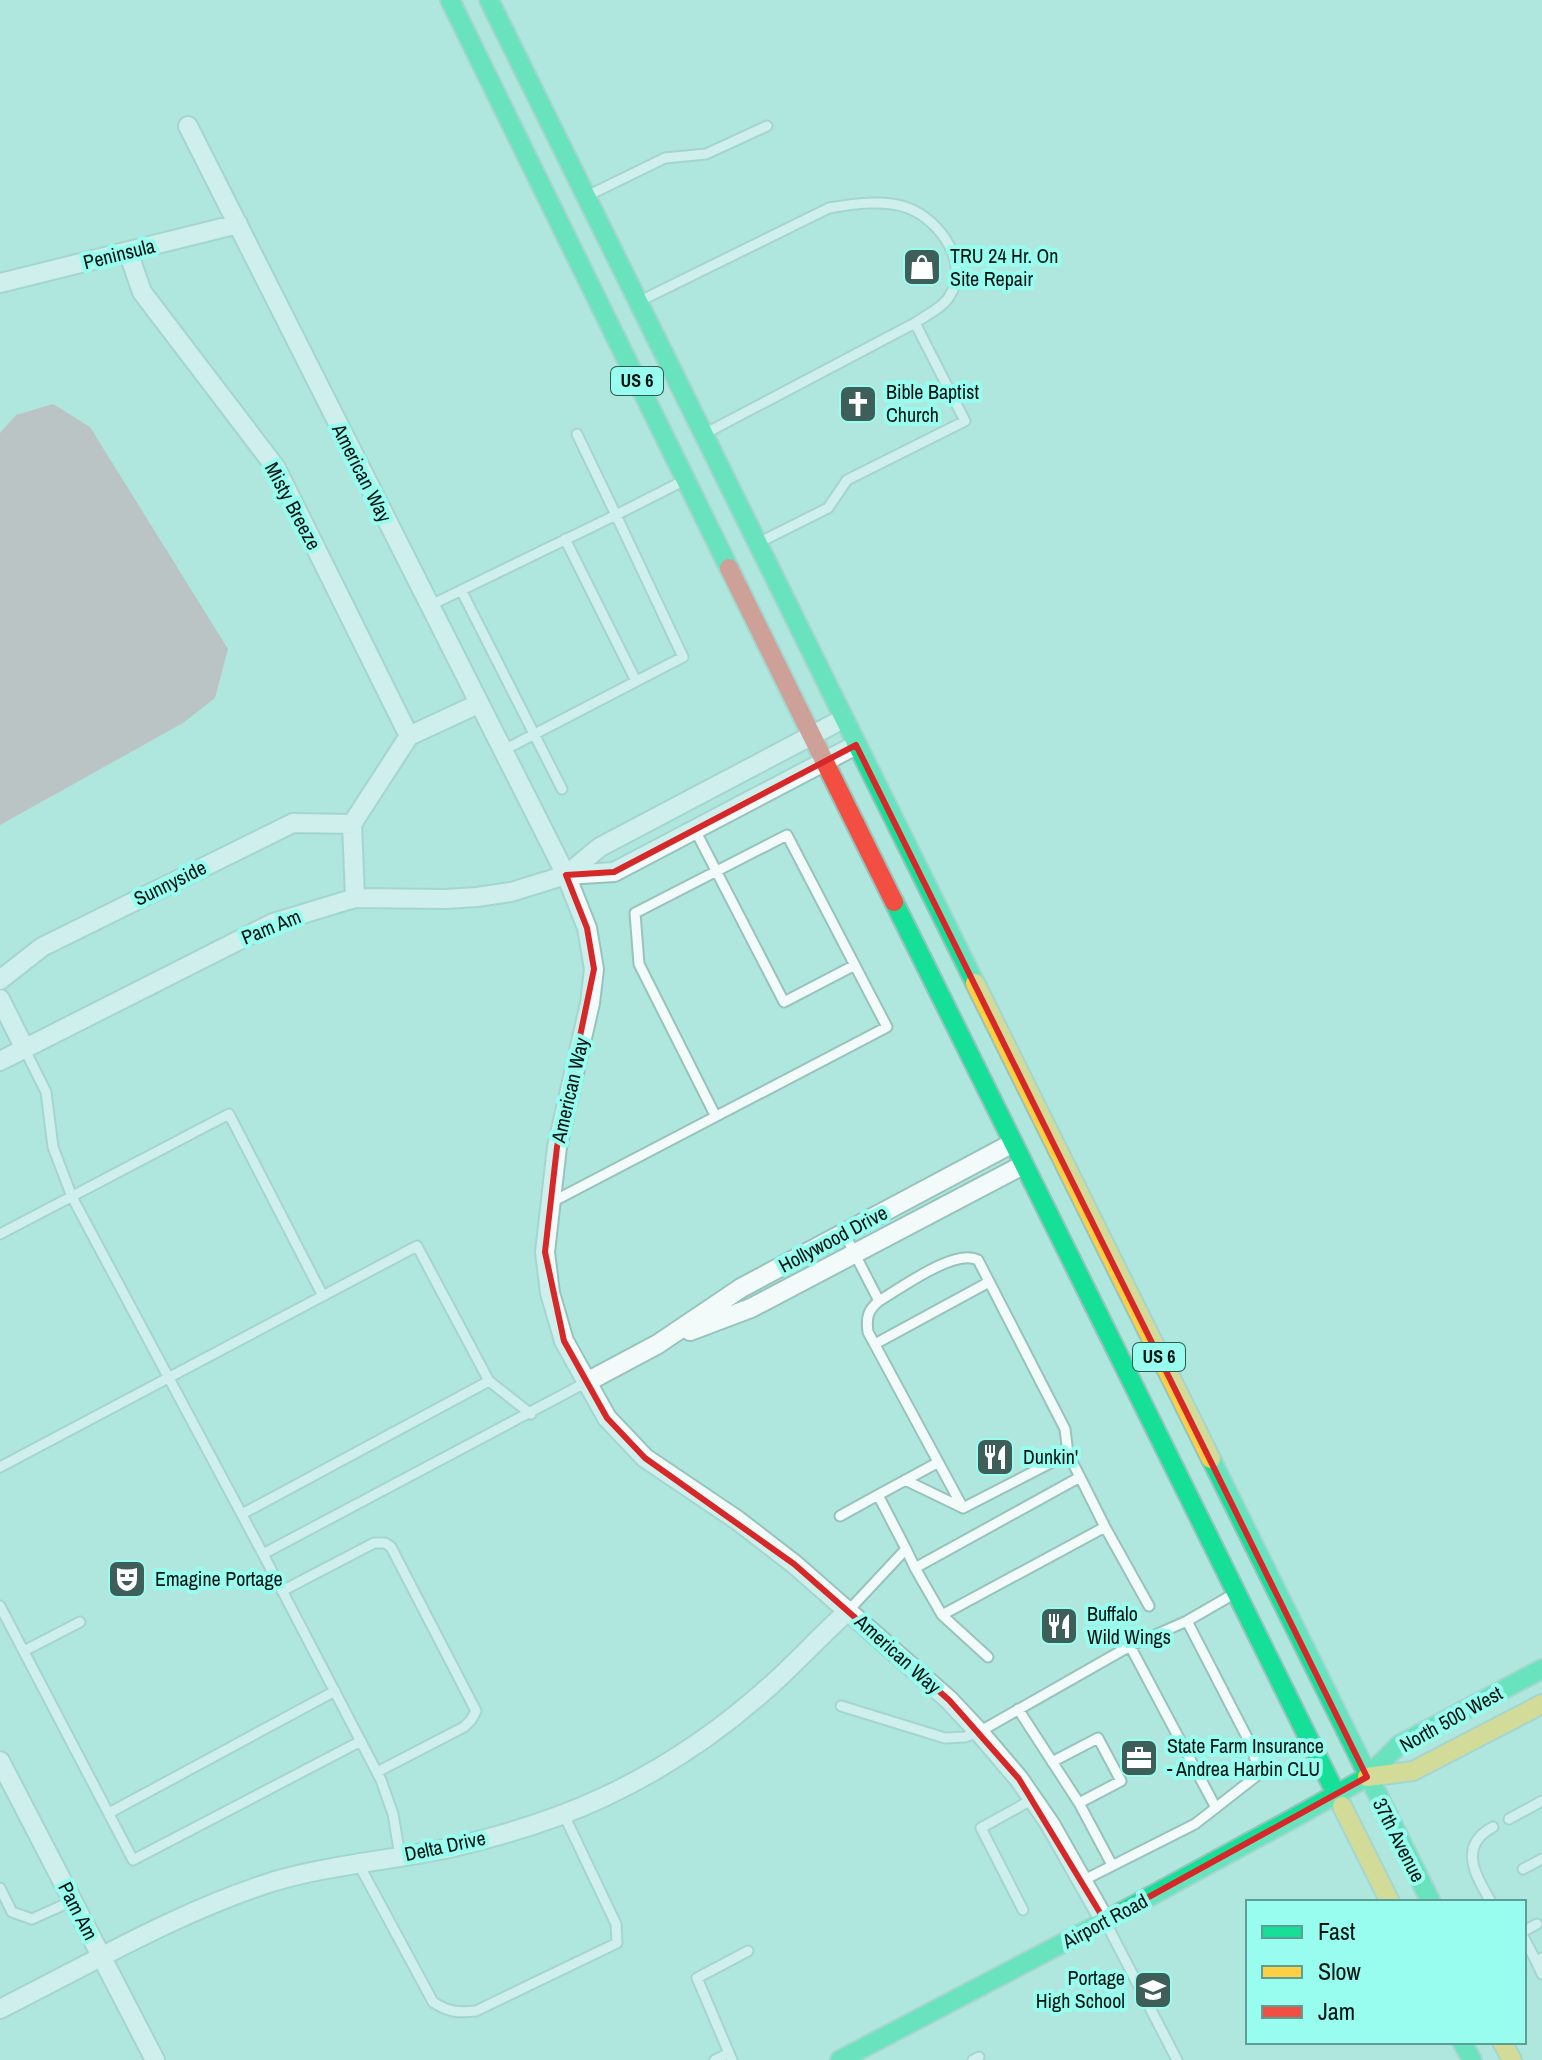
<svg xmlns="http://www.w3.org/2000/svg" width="1542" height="2060" font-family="'Archivo Narrow',sans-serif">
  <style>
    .water { fill: #c89ca7 }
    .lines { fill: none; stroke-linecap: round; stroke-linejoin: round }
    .lane-casing { stroke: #98c3bd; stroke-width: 13 }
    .street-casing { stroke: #98c3bd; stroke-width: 22 }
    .fast-casing { stroke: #98c3bd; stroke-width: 22 }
    .slow-casing { stroke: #98c3bd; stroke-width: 22 }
    .jam-casing { stroke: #98c3bd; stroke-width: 22 }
    .lane { stroke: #f3fbfa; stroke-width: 9 }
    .street { stroke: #f3fbfa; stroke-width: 18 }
    .fast { stroke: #16e098; stroke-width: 18 }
    .slow { stroke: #ffcf43; stroke-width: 18 }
    .jam { stroke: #f24e42; stroke-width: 18 }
    .marked { fill: none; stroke: #d62828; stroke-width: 6; stroke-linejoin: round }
    .labels { text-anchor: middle; stroke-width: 8; stroke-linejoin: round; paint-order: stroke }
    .shield { fill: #98fcef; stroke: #2e5a54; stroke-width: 2 }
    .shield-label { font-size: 18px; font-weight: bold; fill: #011412 }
    .street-label { font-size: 20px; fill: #011412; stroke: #98fcef }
    .poi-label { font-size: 20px; fill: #011412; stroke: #98fcef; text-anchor: start }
  </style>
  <rect width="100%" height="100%" fill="#afe6de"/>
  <path class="water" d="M53,404L90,427L228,649L215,698L183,723L0,825V433L16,415Z"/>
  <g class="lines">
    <defs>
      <path id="lane" d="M589,195L665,158L706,154L767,126
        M640,301L829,208C852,204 885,199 908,208C940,220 971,264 949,297C943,307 925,316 915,323
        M708,432L915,323L965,421L847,480L828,508L760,542
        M577,434L616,515L683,481
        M565,539L636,681
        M461,590L562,789
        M429,606L616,515L683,657L502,751
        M695,830L784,1002L855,965
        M24,1048L46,1092L53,1147L72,1197L263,1554L585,1383
        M552,1202L887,1027L787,835L635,913L639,964L715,1115
        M844,1233L879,1301C901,1288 955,1248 978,1260L1065,1429L1068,1454L1080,1477
        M0,1234L229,1114L323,1296
        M879,1301C868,1310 866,1317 868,1332L963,1508
        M875,1344L989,1282
        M489,1381L531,1414
        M0,1467L417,1246L489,1381L242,1514
        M905,1480L963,1508
        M963,1508L1068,1454
        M840,1516L878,1495
        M1105,1527L1149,1606
        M906,1549L915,1568L1080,1477L1105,1527L942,1615L915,1568
        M263,1554L381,1780L393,1814L400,1856
        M282,1591L374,1543H385L391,1547L476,1711L471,1720L464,1727L377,1772
        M0,1606L133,1860L361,1741
        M849,1610L906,1549L878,1495L937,1463
        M942,1615L988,1657
        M1130,1646L1216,1808
        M24,1651L80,1622
        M841,1706L945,1738L965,1737L979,1732L1130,1646L1187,1621L1232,1595
        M1018,1709L1079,1803L1112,1865
        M1052,1762L1098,1738L1121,1781L1079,1803
        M109,1813L335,1691
        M1509,1819L1542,1801
        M358,1863L433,2002C448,2012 458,2013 476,2011L617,1943L616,1924L563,1813
        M1523,1869L1542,1859
        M1082,1881L1195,1824L1259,1774L1252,1747L1187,1621
        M0,1888L12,1912L32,1919L72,1901
        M1491,1902C1476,1876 1457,1846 1493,1827
        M1023,1910L981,1828L1033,1799
        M1107,1925L1177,2060
        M1524,1931L1537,1924
        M1524,1938L1536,1961
        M1542,1958L1536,1961L1542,1974
        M715,2060L729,2053
        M732,2060L697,1978L748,1951
        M973,2060L979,2057"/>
      <path id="street" d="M188,126L566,875L587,928L594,969L590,1003L557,1147L545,1252L550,1293L564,1341L607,1418L645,1458L737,1520L794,1564L949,1700L979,1732L1019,1779L1050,1824L1105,1921
        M128,252L142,292L276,468L409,736
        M0,283L238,224
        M566,875L600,847L843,719
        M355,898L352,824L409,736L478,704
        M0,980L42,947L293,823L352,824
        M0,999L24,1047
        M0,1061L273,923L355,898L445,899L477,897L511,892L566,875L614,872L856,745
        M690,1331L751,1308L1023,1165
        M585,1383L658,1344L741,1288L1013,1143
        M0,1761L155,2060
        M0,2009C90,1964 179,1911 275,1881C334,1864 395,1860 454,1847C505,1835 557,1819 604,1797C664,1769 721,1730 770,1686C797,1662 822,1634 849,1610"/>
      <path id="fast" d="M450,0L729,568
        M489,0L975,983
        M894,902L1342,1806
        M1211,1459L1431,1902
        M1462,2042L1472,2060
        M840,2060L1105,1921L1301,1814L1367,1777L1399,1745L1542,1669"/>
      <path id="slow" d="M975,983L1211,1459
        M1367,1777L1413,1771L1542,1704
        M1342,1806L1390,1902
        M1502,2042L1512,2060"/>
      <path id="jam" d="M729,568L894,902"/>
    </defs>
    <use href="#lane" class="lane-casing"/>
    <use href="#street" class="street-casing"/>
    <use href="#fast" class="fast-casing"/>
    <use href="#slow" class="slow-casing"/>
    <use href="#jam" class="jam-casing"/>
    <use href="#lane" class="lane"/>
    <use href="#street" class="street"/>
    <use href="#fast" class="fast"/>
    <use href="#slow" class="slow"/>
    <use href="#jam" class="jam"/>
  </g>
  <path d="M0 0H1542V2060H0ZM856,745L1367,1777L1105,1921L1019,1779L949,1700L794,1564L645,1458L607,1418L564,1341L545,1252L557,1147L594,969L587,928L566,875L614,872Z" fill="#afe6de" fill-opacity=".55" fill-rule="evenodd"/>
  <path class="marked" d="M856,745L1367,1777L1105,1921L1019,1779L949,1700L794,1564L645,1458L607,1418L564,1341L545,1252L557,1147L594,969L587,928L566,875L614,872Z"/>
  <defs>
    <symbol id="shop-square" viewBox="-11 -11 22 22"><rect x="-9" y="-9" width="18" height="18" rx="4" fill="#3e5e59" stroke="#98fcef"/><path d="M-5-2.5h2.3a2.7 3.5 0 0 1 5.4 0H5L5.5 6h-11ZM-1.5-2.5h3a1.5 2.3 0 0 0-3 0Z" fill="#fff"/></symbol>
    <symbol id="church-square" viewBox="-11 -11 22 22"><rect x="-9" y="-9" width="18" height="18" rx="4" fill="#3e5e59" stroke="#98fcef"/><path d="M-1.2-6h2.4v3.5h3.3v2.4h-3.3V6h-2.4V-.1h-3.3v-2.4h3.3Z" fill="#fff"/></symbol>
    <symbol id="restaurant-square" viewBox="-11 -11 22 22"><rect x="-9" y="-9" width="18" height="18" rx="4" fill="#3e5e59" stroke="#98fcef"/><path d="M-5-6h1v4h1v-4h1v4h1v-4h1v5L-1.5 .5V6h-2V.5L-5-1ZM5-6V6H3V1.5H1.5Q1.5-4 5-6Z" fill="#fff"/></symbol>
    <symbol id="theatre-square" viewBox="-11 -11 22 22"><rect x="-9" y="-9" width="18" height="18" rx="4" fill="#3e5e59" stroke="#98fcef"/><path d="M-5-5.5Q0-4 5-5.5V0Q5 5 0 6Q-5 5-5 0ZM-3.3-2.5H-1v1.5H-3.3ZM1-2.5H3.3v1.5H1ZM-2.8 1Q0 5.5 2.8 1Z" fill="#fff"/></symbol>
    <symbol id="office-square" viewBox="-11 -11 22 22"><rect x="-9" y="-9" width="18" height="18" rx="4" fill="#3e5e59" stroke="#98fcef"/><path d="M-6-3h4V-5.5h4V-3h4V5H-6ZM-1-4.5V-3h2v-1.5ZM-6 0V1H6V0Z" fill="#fff"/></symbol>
    <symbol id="school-square" viewBox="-11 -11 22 22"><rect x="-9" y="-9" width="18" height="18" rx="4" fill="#3e5e59" stroke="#98fcef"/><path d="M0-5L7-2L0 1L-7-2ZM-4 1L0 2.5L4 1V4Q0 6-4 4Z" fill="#fff"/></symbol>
  </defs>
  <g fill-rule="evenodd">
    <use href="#shop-square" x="900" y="245" width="44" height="44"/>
    <use href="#church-square" x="836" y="382" width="44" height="44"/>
    <use href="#restaurant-square" x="973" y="1435" width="44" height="44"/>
    <use href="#theatre-square" x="105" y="1557" width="44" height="44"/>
    <use href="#restaurant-square" x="1037" y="1604" width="44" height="44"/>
    <use href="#office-square" x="1117" y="1736" width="44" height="44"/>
    <use href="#school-square" x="1131" y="1968" width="44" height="44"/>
  </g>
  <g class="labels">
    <g class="shield">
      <rect x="611" y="367" width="52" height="28" rx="6"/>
      <rect x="1133" y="1343" width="52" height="28" rx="6"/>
    </g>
    <g class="shield-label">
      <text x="637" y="387">US 6</text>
      <text x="1159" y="1363">US 6</text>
    </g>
    <g class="street-label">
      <text transform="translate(119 254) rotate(-14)" y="7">Peninsula</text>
      <text transform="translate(362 473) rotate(63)" y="7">American Way</text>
      <text transform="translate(293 506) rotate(62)" y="7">Misty Breeze</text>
      <text transform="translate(170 883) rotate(-26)" y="7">Sunnyside</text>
      <text transform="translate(271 927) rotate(-22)" y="7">Pam Am</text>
      <text transform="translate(570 1090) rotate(-77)" y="7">American Way</text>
      <text transform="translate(833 1239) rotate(-28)" y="7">Hollywood Drive</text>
      <text transform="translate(898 1654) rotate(42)" y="7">American Way</text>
      <text transform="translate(1451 1719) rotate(-29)" y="7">North 500 West</text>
      <text transform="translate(1399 1840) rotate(63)" y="7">37th Avenue</text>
      <text transform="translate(445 1846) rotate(-12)" y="7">Delta Drive</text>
      <text transform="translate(78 1911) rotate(63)" y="7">Pam Am</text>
      <text transform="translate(1105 1921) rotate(-28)" y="7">Airport Road</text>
    </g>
    <g class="poi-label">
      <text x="950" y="263">TRU 24 Hr. On<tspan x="950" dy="23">Site Repair</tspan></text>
      <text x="886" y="399">Bible Baptist<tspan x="886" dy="23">Church</tspan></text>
      <text x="1023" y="1464">Dunkin'</text>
      <text x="155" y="1586">Emagine Portage</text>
      <text x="1087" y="1621">Buffalo<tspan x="1087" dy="23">Wild Wings</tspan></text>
      <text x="1167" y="1753">State Farm Insurance<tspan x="1167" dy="23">- Andrea Harbin CLU</tspan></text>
      <text x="1125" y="1985" text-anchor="end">Portage<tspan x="1125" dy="23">High School</tspan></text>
    </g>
  </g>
  <rect x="1246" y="1900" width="280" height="144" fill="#98fcef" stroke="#5c9f97" stroke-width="2"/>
  <rect x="1262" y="1926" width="40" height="12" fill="#16e098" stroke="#5c9f97" stroke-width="2"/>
  <text x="1318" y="1940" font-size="24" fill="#011412">Fast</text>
  <rect x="1262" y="1966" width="40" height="12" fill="#ffcf43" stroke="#5c9f97" stroke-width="2"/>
  <text x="1318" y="1980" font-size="24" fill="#011412">Slow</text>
  <rect x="1262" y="2006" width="40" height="12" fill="#f24e42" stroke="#5c9f97" stroke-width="2"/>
  <text x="1318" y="2020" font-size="24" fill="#011412">Jam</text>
</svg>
